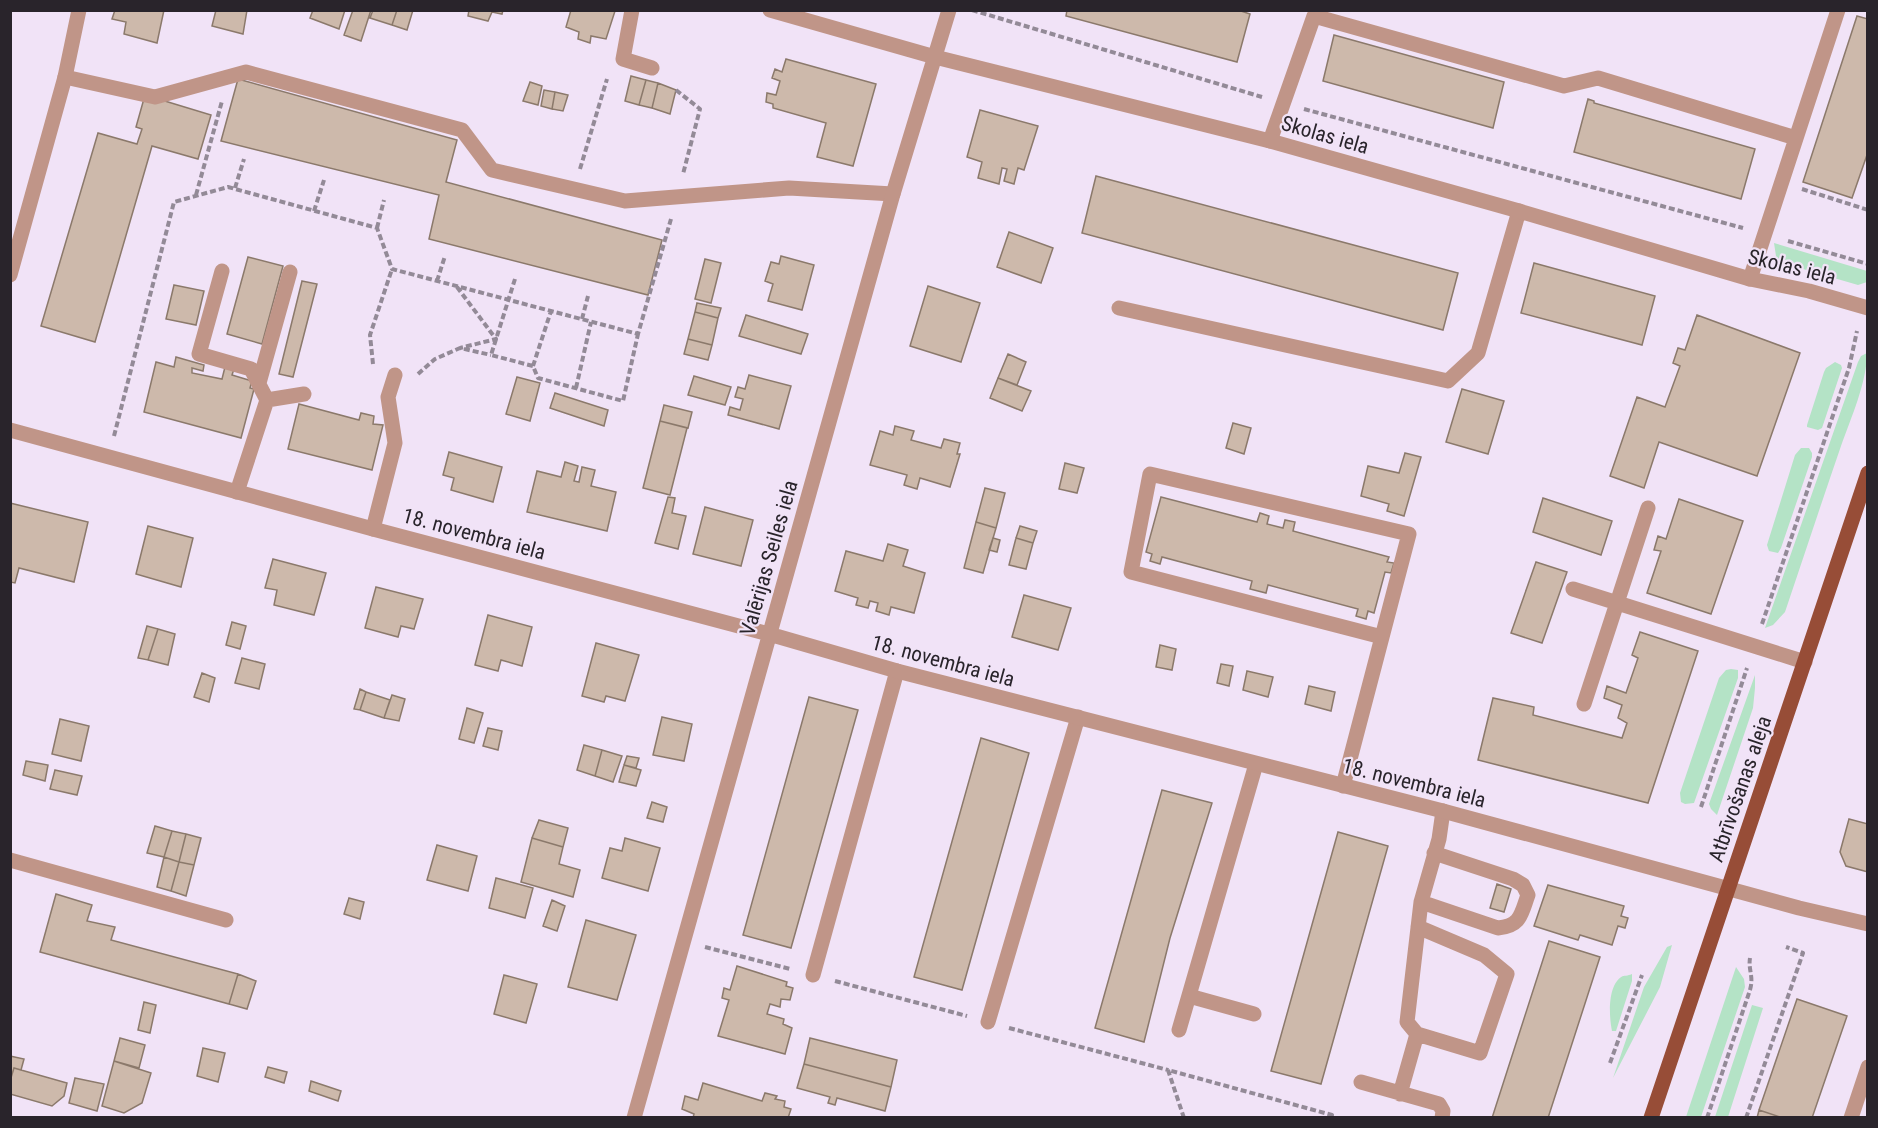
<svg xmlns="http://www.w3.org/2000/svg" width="1878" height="1128" font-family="'Roboto Condensed',sans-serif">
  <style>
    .green { fill: #b4e3c6 }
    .building { fill: #cdb9ab; stroke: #8b796b; stroke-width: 1.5 }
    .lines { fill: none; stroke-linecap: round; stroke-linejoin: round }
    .path { stroke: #938a97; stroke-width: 4; stroke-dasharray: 6 3; stroke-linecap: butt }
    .service { stroke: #c09588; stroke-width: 15 }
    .minor { stroke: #c09588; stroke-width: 15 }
    .primary { stroke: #974d37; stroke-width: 15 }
    .labels { text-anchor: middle; stroke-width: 4.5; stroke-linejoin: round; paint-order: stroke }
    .street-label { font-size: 21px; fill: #29242b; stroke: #f1e3f7 }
  </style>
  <rect width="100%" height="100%" fill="#f1e3f7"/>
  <path class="green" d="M1774,243L1867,271V282L1858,285L1779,262L1776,256Z
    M1867,353C1867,382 1851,418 1841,446C1822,501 1804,556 1785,612L1773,625L1765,628L1858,362L1861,356Z
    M1835,362L1841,365L1842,368L1822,428L1818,430L1807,427V425L1824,372L1826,368Z
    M1801,448H1809L1812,453V457L1781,548L1778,553L1769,551L1767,545L1795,455Z
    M1731,669L1738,670V678L1694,803L1685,804L1681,802L1680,793L1719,678L1726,670Z
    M1755,675V688L1753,708L1717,815L1711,809L1709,804Z
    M1672,945L1660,987L1613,1078L1644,987L1667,947Z
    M1736,967L1744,979L1745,987L1701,1117H1686Z
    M1632,974V981L1616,1031H1612C1609,1017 1607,984 1623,976C1624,976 1631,975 1632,974Z
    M1752,1005L1763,1008L1728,1117H1715Z"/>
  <path class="building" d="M115,10H164L157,43L124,34L126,22L112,19Z
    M216,10H247L243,34L212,26Z
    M313,10H345L339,29L310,18Z
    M353,10H371L361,41L344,35Z
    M373,10H397L392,25L370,18Z
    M397,10H413L407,30L392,25Z
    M469,10H503L502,14L492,12L488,21L468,16Z
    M571,10L615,11L606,39L591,36L590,43L578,39L579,32L566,27Z
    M1067,10H1238L1250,14L1237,62L1066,16Z
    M1857,16L1868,19V152L1852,198L1803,182Z
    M1334,35L1504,82L1493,128L1323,81Z
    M786,59L876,84L853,166L817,157L826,123L773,108V104L766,102L767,93L776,95L780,81L772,78L775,69L782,72Z
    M631,76L646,80L639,105L625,101Z
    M238,79L457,140L446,182L662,240L648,295L429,239L439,195L221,141Z
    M646,80L658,83L652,108L639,105Z
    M530,82L542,86L538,105L523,101Z
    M658,83L676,90L670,114L652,108Z
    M544,90L555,92L552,109L541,106Z
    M555,92L568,95L563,111L552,109Z
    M145,95L211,115L198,159L152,146L95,342L41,326L98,133L137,144L142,129L136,127Z
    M1588,99L1594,101V103L1755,149L1741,199L1574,152Z
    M980,110L1038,126L1024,170L1018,168L1014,184L1004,181L1007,169L1002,168L999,184L978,178L982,162L967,157Z
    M1096,176L1458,273L1443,330L1082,233Z
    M1009,232L1053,248L1041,283L997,267Z
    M781,256L814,265L802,310L768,301L773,284L765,281L771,262L779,264Z
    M248,257L283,266L262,344L227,334Z
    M705,259L721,263L711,303L695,299Z
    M1534,263L1655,296L1642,345L1521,313Z
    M302,281L317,284L293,377L279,374Z
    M174,285L204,291L196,325L166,319Z
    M928,286L980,303L961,362L910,346Z
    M697,303L721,308L718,318L695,312Z
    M695,312L718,318L712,345L688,339Z
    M746,315L808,334L801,354L739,336Z
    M1697,315L1800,353L1757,476L1659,442L1644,488L1610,476L1637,397L1665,407L1680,366L1673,363L1678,348L1685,350Z
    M688,339L712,345L708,360L684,354Z
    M1008,354L1026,362L1017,385L998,378Z
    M176,357L204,365L203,371L192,368V373L222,379L225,367L234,369L232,375L252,381L250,388L254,389L241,438L144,412L156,362L174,367Z
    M749,375L791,386L779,429L728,415L730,407L740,410L743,399L735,397L738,387L745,389Z
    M694,376L731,387L725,405L688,395Z
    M517,377L540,383L530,421L506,414Z
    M998,378L1031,391L1022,411L990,398Z
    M1462,389L1504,401L1488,454L1446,442Z
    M555,393L608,410L604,426L550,408Z
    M299,404L359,420L361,413L374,416L373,424L383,425L372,470L288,449Z
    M664,405L692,412L688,428L660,421Z
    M660,421L687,428L670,495L643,488Z
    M1233,423L1251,428L1244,454L1226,448Z
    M895,426L914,431L911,440L941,448L944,439L960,443L957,454H960L950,487L920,478L917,489L904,485L907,475L870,465L880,431L893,435Z
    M449,452L502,467L493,502L451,490L454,478L443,475Z
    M1405,453L1421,457L1404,516L1387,511L1389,504L1361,496L1368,466L1399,473Z
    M565,462L578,466L574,481L579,482L582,467L595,470L591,486L616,492L607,531L527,512L537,471L561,477Z
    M1065,463L1084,468L1077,493L1059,489Z
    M985,488L1005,493L996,528L976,522Z
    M668,497L675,498L672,513L686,516L678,549L655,543Z
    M1161,497L1257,522L1260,513L1269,516L1267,524L1283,528L1285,520L1295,522L1293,531L1389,557L1387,562L1394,563L1391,573L1385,572L1374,613L1368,611L1366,619L1356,616L1358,609L1268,585L1266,593L1250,589L1252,581L1162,557L1160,564L1150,561L1152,554L1146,552Z
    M1543,498L1612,521L1601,555L1533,532Z
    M1679,499L1743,521L1711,614L1647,593L1661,551L1654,550L1658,536L1666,539Z
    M10,503L88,522L74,582L19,568L15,583L10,582Z
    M705,507L753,520L741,566L693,554Z
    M976,522L996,528L983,573L964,568Z
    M148,526L193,538L181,587L136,574Z
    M1020,526L1037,531L1033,543L1016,538Z
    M993,538L1000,540L997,552L989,550Z
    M1016,538L1033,543L1026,569L1009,565Z
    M888,544L908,550L903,566L925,573L914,613L891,607L889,615L876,611L878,603L870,601L868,608L856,605L858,598L835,591L846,551L883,561Z
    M273,559L326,573L314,615L274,605L277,590L265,588Z
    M1536,562L1567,572L1542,643L1511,633Z
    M376,587L423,599L414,629L401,626L398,637L365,628Z
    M1024,595L1071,608L1058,650L1012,637Z
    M488,615L532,627L522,666L501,660L498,671L475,665Z
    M232,622L246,626L240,649L226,645Z
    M147,626L158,629L148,660L138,658Z
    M158,629L175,634L168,665L148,660Z
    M1640,632L1698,651L1648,803L1478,760L1493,698L1534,707L1533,715L1622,738L1627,723L1618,718L1622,705L1604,698L1607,686L1626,693L1638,658L1632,655Z
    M596,643L639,655L625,701L606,696L604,702L582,696Z
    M1160,645L1176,649L1172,670L1156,667Z
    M242,658L265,664L259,689L235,683Z
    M1221,664L1233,666L1229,686L1217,683Z
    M1247,671L1273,677L1268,697L1243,690Z
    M202,673L215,678L209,702L194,697Z
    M1309,686L1335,692L1331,711L1305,704Z
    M360,689L366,692L360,710L354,709Z
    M366,692L390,700L384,718L360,710Z
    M392,695L405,699L399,721L384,718Z
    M809,697L858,710L791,948L743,935Z
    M467,708L483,713L474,743L459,739Z
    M662,717L692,724L684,761L653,755Z
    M60,719L89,726L81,761L52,754Z
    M488,728L502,731L498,750L483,746Z
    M981,738L1029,753L962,990L914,977Z
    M584,745L602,750L595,776L577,770Z
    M602,750L622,756L613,782L595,776Z
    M627,756L639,758L636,768L624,765Z
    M26,761L48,765L45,781L23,775Z
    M624,765L641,770L636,786L619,782Z
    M55,770L82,776L77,795L50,789Z
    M1162,790L1212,803L1170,938L1144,1042L1095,1028Z
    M652,802L667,807L663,822L647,818Z
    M1849,819L1868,824V872L1846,866L1840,852Z
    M539,820L568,828L563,847L532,838Z
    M155,826L172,831L164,857L147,853Z
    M172,831L186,834L179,862L164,857Z
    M1338,832L1388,846L1321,1084L1271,1071Z
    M186,834L201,838L194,865L179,862Z
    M532,838L563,847L559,864L580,870L573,897L521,882Z
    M625,838L660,848L648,891L602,878L610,848L622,851Z
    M437,845L477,856L468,891L427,880Z
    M164,857L179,862L171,891L157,887Z
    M179,862L194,865L186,896L171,891Z
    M496,878L533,888L525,918L489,908Z
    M1497,884L1511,889L1504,912L1490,908Z
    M1548,885L1624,906L1621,916L1628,918L1625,928L1618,926L1612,945L1580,935L1578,940L1534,926Z
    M56,894L92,905L87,921L115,927L111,940L238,974L229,1004L40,952Z
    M349,898L364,902L360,919L344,914Z
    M552,900L565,906L557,931L543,926Z
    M586,920L636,935L617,1000L568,987Z
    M1549,941L1600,957L1548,1118H1492Z
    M737,966L787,982L786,986L793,988L790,1000L781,999L780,1007L770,1004L767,1014L784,1019L783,1024L792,1028L785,1054L718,1036L729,1000L722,998L724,988L730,990Z
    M238,974L256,981L247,1009L229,1004Z
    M504,975L537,984L526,1023L494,1014Z
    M1797,999L1847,1016L1812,1118H1783L1759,1110Z
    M144,1002L156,1005L150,1033L138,1030Z
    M120,1038L145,1045L139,1068L114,1061Z
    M810,1038L897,1060L891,1087L804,1064Z
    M203,1048L225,1053L218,1082L197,1076Z
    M10,1056L24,1059L21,1070L14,1068L10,1081Z
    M114,1061L151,1073L142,1103L124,1113L102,1106Z
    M804,1064L891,1087L885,1111L837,1098L835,1105L828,1103L830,1097L797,1088Z
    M268,1067L287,1072L284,1083L265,1077Z
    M14,1068L67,1083L64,1096L52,1106L10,1094V1081Z
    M75,1078L104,1084L97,1111L69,1103Z
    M311,1081L341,1091L338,1101L309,1091Z
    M703,1083L762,1101L765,1093L777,1096L775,1099L785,1101L784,1107L791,1109L788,1118H693L694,1114L682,1109L685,1096L698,1100Z
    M1759,1110L1783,1118H1757Z"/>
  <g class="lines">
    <path class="path" d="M972,10L1262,97
      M676,90L700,109L683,174
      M1304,109L1743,228
      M580,169L607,79
      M235,188L244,159
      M1802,189L1868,210
      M196,195L222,101
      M314,211L324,180
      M377,228L384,200
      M1788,241L1868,264
      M515,279L491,355L533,366L538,378L623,401L638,334
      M437,281L445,256
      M457,287L496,339L460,348
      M582,319L588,296
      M373,364L370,335L392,269
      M533,366L551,311
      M418,374L435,359L460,348L491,355
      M576,388L591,322
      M114,436L174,202L228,187L377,228L392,269L638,334L671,219
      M1762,624L1849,368L1857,331
      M1701,807L1747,668
      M705,947L790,969
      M835,981L967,1016
      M1009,1028L1168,1070
      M1610,1063L1642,975
      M1184,1118L1168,1070L1332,1115L1329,1118
      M1707,1118L1750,990C1754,976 1748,970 1750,958
      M1746,1118L1803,953L1786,947"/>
    <path class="service" d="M632,10L623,59L652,68
      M65,77L155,97L246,72L462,130L492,170L625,201L789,188L893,194
      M1270,141L1314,16L1564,86L1598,78L1796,138
      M222,271L199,354L251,369L267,400
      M1750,279L1838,10
      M1119,308L1448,381L1478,353L1519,211
      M259,383L290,272
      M237,492L267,400L304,394
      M373,529L395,443L388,397L395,375
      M1573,589L1805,662
      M1584,704L1648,508
      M1343,786L1409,534L1150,474L1131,572L1382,637
      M10,860L226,920
      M1421,902L1498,928C1521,926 1521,914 1528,895L1523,885L1513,879L1434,853
      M813,975L897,671
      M1189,996L1254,1014
      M988,1022L1078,717
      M1179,1030L1256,764
      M1417,1034L1480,1053L1507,974L1484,955L1418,927
      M1361,1082L1439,1104L1443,1111L1442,1118
      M1400,1094L1417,1034L1407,1022L1421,902L1439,839L1443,811
      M1851,1118L1868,1067"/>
    <path class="minor" d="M770,10L935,57L1270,141L1519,211L1750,279L1809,291L1868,308
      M10,275L65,77L79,10
      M10,430L373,529L769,634L897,671L1443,811L1799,908L1868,924
      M634,1118L893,194L949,10"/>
    <path class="primary" d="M1651,1118L1868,473"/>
  </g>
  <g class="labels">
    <g class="street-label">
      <text transform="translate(1325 135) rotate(16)" y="7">Skolas iela</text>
      <text transform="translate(1792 267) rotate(14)" y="7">Skolas iela</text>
      <text transform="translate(474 534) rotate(15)" y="7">18. novembra iela</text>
      <text transform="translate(769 558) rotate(-74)" y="7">Valērijas Seiles iela</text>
      <text transform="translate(943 661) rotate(15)" y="7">18. novembra iela</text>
      <text transform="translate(1414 783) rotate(14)" y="7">18. novembra iela</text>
      <text transform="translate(1740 789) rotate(-71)" y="7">Atbrīvošanas aleja</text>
    </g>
  </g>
  <rect width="1878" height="1128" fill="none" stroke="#29242b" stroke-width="24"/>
</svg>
